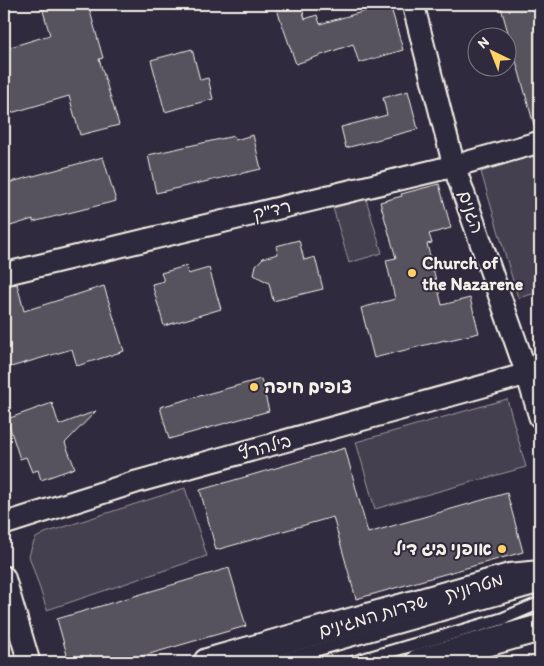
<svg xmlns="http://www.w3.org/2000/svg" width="544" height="666" font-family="Itim,'Playpen Sans Hebrew',sans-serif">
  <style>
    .green { fill: #454050; stroke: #9c989c }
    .building { fill: #56525f; stroke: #f4f1e8 }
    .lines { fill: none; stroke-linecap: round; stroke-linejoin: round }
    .service-casing { stroke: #f4f1e8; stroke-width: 15 }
    .minor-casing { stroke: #f4f1e8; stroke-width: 25 }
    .tertiary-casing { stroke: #f4f1e8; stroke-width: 30 }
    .service { stroke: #2f2a3d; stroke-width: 11 }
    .minor { stroke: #2f2a3d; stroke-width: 21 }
    .tertiary { stroke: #2f2a3d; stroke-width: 26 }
    .poi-dot { fill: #ffd166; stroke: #2f2a3d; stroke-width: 2 }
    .labels { text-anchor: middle; stroke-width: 4; stroke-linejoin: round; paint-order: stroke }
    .street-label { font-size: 18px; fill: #f4f1e8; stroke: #2f2a3d }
    .poi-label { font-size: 18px; font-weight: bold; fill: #f4f1e8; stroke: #2f2a3d; text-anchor: start }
  </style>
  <rect width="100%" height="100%" fill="#2f2a3d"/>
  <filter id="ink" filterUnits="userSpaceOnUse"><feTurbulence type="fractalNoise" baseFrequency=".02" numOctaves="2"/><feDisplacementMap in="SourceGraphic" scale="10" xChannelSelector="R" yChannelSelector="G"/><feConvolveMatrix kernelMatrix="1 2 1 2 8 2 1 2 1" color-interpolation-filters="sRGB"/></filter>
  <g filter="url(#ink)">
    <path class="green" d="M540,153V292L518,298L481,172Z
      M366,199L382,253L349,263L333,208Z
      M507,399L526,467L375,509L356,442Z
      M185,488L207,556L47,610L29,556L32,546L36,538L45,533Z"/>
    <path class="building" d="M41,4H88L103,58L99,59L119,125L80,135L69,96L4,115V49L50,35Z
      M275,4H301L305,19L317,15L320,24L390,4L403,50L359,63L353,44L296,64Z
      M500,4H540V124L534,125Z
      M192,49L200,80L208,78L213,99L165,112L151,60Z
      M408,91L418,129L346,148L341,127L387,115L383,98Z
      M253,135L261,169L156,193L148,155L234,136L235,140Z
      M103,157L116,201L33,222V219L4,228V184Z
      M439,184L451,228L429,234L432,243L427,244L442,305L470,298L479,333L445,341V340L374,358L361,308L395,299L386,260L396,258L380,202L402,196L401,194Z
      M299,240L304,260L315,257L323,289L273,301L269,283L254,275L256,265L263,258L278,254L276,246Z
      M186,266L188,274L209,268L221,309L164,326L152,284L164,281L161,273Z
      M17,284L24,311L104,286L124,351L77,366L72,349L4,369V286Z
      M261,379L269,411L169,439L160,407Z
      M52,403L59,425L96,411L65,443L75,468L41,480L38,470L32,472L26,457L20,459L7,419Z
      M345,448L368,533L507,493L523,552L356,599L333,517L216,550L200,490Z
      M229,568L246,626L122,662H69L57,619Z"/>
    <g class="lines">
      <defs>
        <path id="service" d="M274,662L540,587
          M354,662L502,619L540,603"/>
        <path id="minor" d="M413,4L454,166L527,374L540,417
          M4,274L454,166L540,142
          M4,524L136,482L527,374
          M4,577L29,662"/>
        <path id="tertiary" d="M207,662L510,577L540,574
          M419,662L540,628"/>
      </defs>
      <use href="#service" class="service-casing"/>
      <use href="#minor" class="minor-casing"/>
      <use href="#tertiary" class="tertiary-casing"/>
      <use href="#service" class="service"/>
      <use href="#minor" class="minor"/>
      <use href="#tertiary" class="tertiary"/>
    </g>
  </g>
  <g class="poi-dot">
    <circle cx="412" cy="273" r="5"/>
    <circle cx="254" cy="387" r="5"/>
    <circle cx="502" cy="549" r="5"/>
  </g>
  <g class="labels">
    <g class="street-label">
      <text transform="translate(272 210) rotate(-13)" y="6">רד"ק</text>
      <text transform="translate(471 212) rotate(71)" y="6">הגנים</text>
      <text transform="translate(265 447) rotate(-15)" y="6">בילהרץ</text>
      <text transform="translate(474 587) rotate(-16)" y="6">מטרונית</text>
      <text transform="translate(373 616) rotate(-16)" y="6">שדרות המגינים</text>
    </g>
    <g class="poi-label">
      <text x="422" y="269">Church of<tspan x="422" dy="21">the Nazarene</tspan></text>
      <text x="264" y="393">צופים חיפה</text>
      <text x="492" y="555" text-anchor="end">אופני ביג דיל</text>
    </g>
  </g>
  <rect width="544" height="666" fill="none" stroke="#2f2a3d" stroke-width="20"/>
  <rect x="10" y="10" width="524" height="646" fill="none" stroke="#f4f1e8" stroke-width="2" filter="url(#ink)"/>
  <g transform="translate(492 52) rotate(317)"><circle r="24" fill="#2f2a3d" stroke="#7e7a81"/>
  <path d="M0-4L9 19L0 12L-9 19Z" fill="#ffd166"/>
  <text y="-8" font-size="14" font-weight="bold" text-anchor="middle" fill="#f4f1e8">N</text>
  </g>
</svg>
